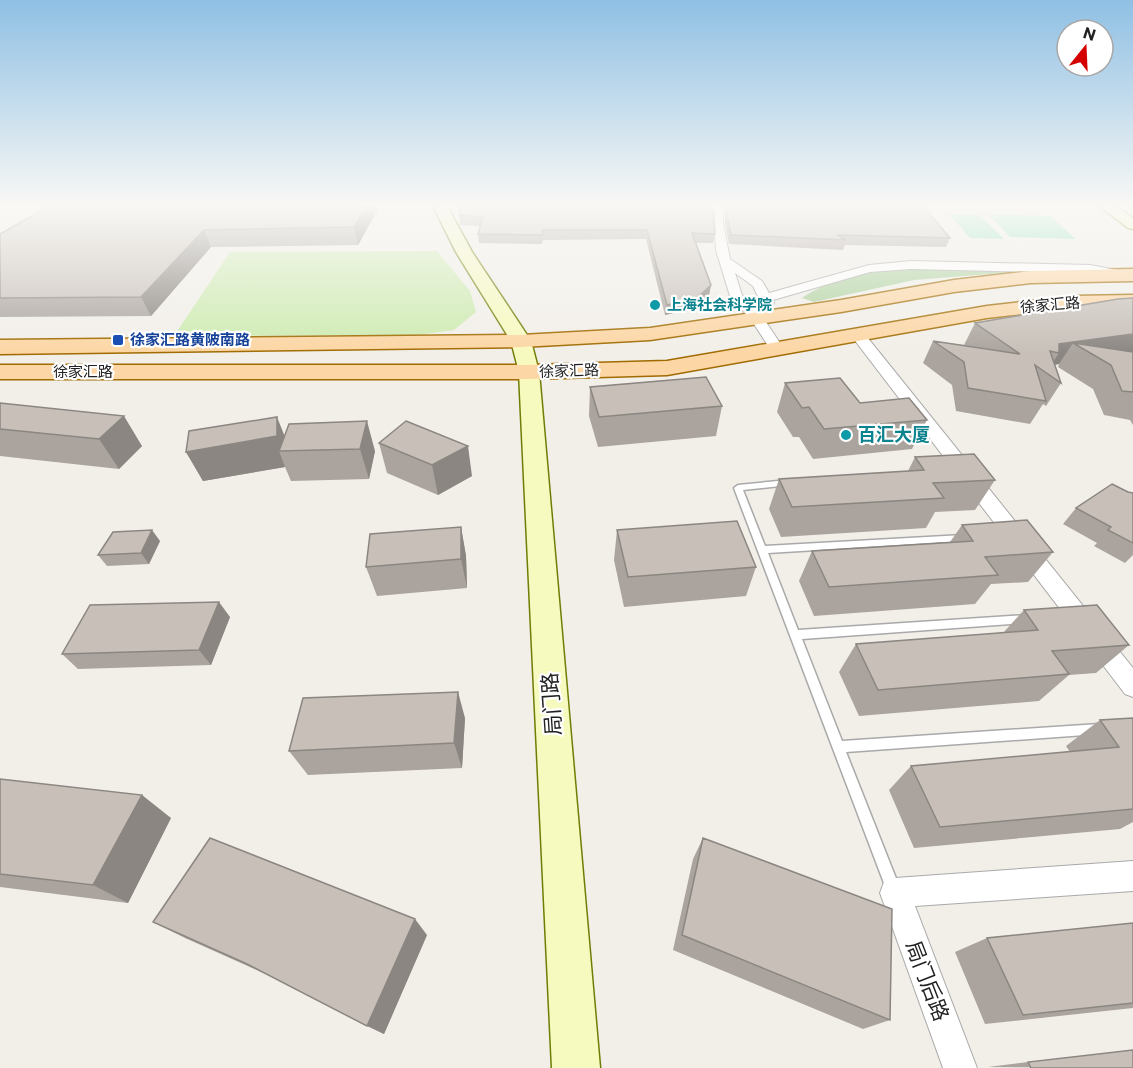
<svg xmlns="http://www.w3.org/2000/svg" width="1133" height="1068" font-family="Commissioner,'Noto Sans SC',sans-serif">
  <style>
    .grass { fill: #cdebb0 }
    .forest { fill: #add19e }
    .pitch { fill: #88e0be }
    .lines { fill: none; stroke-linecap: round; stroke-linejoin: round }
    .lane-casing { stroke: #a9a9a9; stroke-width: 3 }
    .street-casing { stroke: #a9a9a9; stroke-width: 2 }
    .secondary-casing { stroke: #707d05; stroke-width: 3 }
    .primary-casing { stroke: #a06b00; stroke-width: 3 }
    .lane { fill: #fff; fill-rule: evenodd }
    .street { fill: #fff; fill-rule: evenodd }
    .secondary { fill: #f7fabf; fill-rule: evenodd }
    .primary { fill: #fcd6a4; fill-rule: evenodd }
    .wall { fill: #aba49e }
    .shaded-wall { fill: #8b8681 }
    .building { fill: #c7bfb8; stroke: #8b8681; stroke-width: 1.5 }
    .culture-dot { fill: #0f9aa8; stroke: #fff; stroke-width: 2 }
    .transit-dot { fill: #1a4fb4; stroke: #fff; stroke-width: 2 }
    .labels { text-anchor: middle; stroke-width: 4.5; stroke-linejoin: round; paint-order: stroke }
    .far-culture-label { font-size: 15px; font-weight: bold; fill: #0d838f; stroke: #fff; text-anchor: start }
    .far-street-label { font-size: 15px; fill: #222; stroke: #fff }
    .far-transit-label { font-size: 15px; font-weight: bold; fill: #164399; stroke: #fff; text-anchor: start }
    .culture-label { font-size: 18px; font-weight: bold; fill: #0d838f; stroke: #fff; text-anchor: start }
    .near-street-label { font-size: 21px; fill: #222; stroke: #fff }
  </style>
  <rect width="100%" height="100%" fill="#f2efe9"/>
  <path class="grass" d="M437,251L470,291L476,312L454,330L418,335L174,336L230,252Z"/>
  <path class="forest" d="M915,267L1029,271L914,280L814,302L802,298C834,276 876,271 915,267Z"/>
  <path class="pitch" d="M949,214L980,215L1004,239L970,238Z
    M988,214L1050,216L1076,239L1010,237Z"/>
  <g class="lines">
    <defs>
      <path id="lane" d="M788,480L792,483L791,485L743,490L765,546L963,535L968,538L963,541L768,553L798,630L1026,615L1030,616L1031,619L1030,622L1026,623L802,639L842,741L1099,724L1103,725L1105,729L1103,733L1099,734L846,752L901,891L899,896L894,898L889,896L887,891L734,488L738,485Z"/>
      <path id="street" d="M713,204H723V224L730,259L762,281L769,293L869,265L911,261L1090,265L1122,271L1124,274L1118,278L1090,273L911,269L870,272L773,300L774,303L770,310L765,311L759,307L761,303L753,286L735,273L742,295L762,316L784,349L777,353L772,352L752,321L730,296L716,250Z
        M858,331L863,332L1133,668V697L1125,694L853,338L851,335Z
        M1133,861V891L915,906L977,1068H943L880,893L884,882L895,878Z"/>
      <path id="secondary" d="M432,204H446L472,252L531,341L539,372L600,1068H552L519,372L511,341L456,252Z
        M1097,204H1113L1133,218V229L1128,228Z"/>
      <path id="primary" d="M1133,269V281L1031,283L954,292L841,312L650,340L521,347L0,354V340L521,335L650,328L841,300L954,280L1031,271Z
        M1133,295V307L1073,308L987,318L667,375L529,379H0V365H529L667,361L987,306L1073,296Z"/>
    </defs>
    <use href="#lane" class="lane-casing"/>
    <use href="#street" class="street-casing"/>
    <use href="#secondary" class="secondary-casing"/>
    <use href="#primary" class="primary-casing"/>
    <use href="#lane" class="lane"/>
    <use href="#street" class="street"/>
    <use href="#secondary" class="secondary"/>
    <use href="#primary" class="primary"/>
  </g>
  <path class="wall" d="M725,204H921L950,238L946,247L845,245L843,250L729,244L725,224Z
    M378,209L358,245L211,247L151,316L0,317V234Z
    M459,215L715,234L713,243H696L711,285L709,295L697,307L665,315L646,239L543,240L542,244L479,243L478,234L480,226L460,225Z
    M1133,298V425L1130,420L1104,415L1093,389L1058,367L1059,364L1055,365L1061,383L1046,406L1043,404L1030,424L956,411L952,385L923,363L933,341L964,345L975,323Z
    M785,383L860,403L927,420L912,449L813,459L799,437H793L777,412Z
    M590,387L722,406L716,436L598,447L589,416Z
    M0,403L142,446L119,469L0,456Z
    M285,435L375,451L369,479L291,481L285,467L203,481L186,452Z
    M379,443L472,476L438,495L387,473Z
    M915,457L995,480L975,510L935,512L926,528L781,537L769,509L779,479L908,471Z
    M1128,492L1133,493V555L1125,563L1094,546L1097,543L1063,524L1076,508Z
    M962,525L1053,552L1028,582L991,584L975,604L814,616L799,581L812,551L950,542Z
    M461,527L466,556L467,588L377,596L366,567Z
    M617,530L756,567L746,596L624,607L614,560Z
    M160,541L149,564L107,566L98,555Z
    M1024,610L1129,645L1096,673L1069,675L1039,701L859,716L839,672L856,644L1003,633Z
    M230,617L211,665L78,669L62,654Z
    M465,718L462,768L308,775L289,751Z
    M1133,718V822L1120,829L914,848L889,790L911,766L1070,752L1066,746L1100,720Z
    M0,779L171,818L128,903L0,887Z
    M703,838L890,1020L863,1029L673,950L693,859Z
    M153,922L427,935L384,1034L268,975L185,938Z
    M1133,923V1008L985,1024L955,952L987,938Z
    M1028,1062L1133,1068L988,1067Z"/>
  <path class="shaded-wall" d="M366,204H377L378,209L358,245L354,227Z
    M204,230L211,247L151,316L141,297Z
    M711,285L709,295L697,307L665,315L667,305Z
    M1133,334V354L1073,343L1059,364L1051,365L1059,353V344Z
    M124,416L142,446L119,469L99,439Z
    M277,417L289,447L279,451L285,467L203,481L186,452Z
    M367,421L375,451L369,479L360,449Z
    M468,446L472,476L438,495L432,465Z
    M461,527L466,556L467,588L461,559Z
    M152,530L160,541L149,564L141,553Z
    M219,602L230,617L211,665L199,650Z
    M458,692L465,718L462,768L454,743Z
    M142,795L171,818L128,903L93,885Z
    M415,919L427,935L384,1034L367,1026Z"/>
  <path class="building" d="M53,204H368L354,227L204,230L141,297L0,298V234Z
    M461,204H713L715,234L692,233L711,285L698,297L667,305L647,230H543L542,235L478,234L483,217L459,215Z
    M727,204H921L950,238L837,235L846,240L731,235L727,215Z
    M1133,298V334L1059,344V353L1050,351L1061,383L1035,365L1046,401L968,388L964,362L933,341L1020,354L975,323L1118,299Z
    M1073,343L1133,352V392L1122,391L1111,365Z
    M706,377L722,406L599,417L590,387Z
    M840,378L860,403L909,398L927,420L824,429L809,407L802,408L785,383Z
    M0,403L124,416L99,439L0,429Z
    M277,417V436L186,452L189,431Z
    M367,421L360,449L279,451L289,424Z
    M406,421L468,446L432,465L379,443Z
    M974,454L995,480L933,483L944,498L792,507L779,479L924,470L915,457Z
    M1112,484L1128,492L1133,493V543L1108,530L1111,527L1076,508Z
    M1027,520L1053,552L985,557L998,575L829,587L812,551L973,541L962,525Z
    M737,521L756,567L628,577L617,530Z
    M461,527V559L366,567L370,534Z
    M152,530L141,553L98,555L113,532Z
    M219,602L199,650L62,654L90,605Z
    M1097,605L1129,645L1052,651L1069,674L878,690L856,644L1038,630L1024,610Z
    M458,692L454,743L289,751L303,698Z
    M1133,718V809L940,827L911,766L1119,747L1100,720Z
    M0,779L142,795L93,885L0,874Z
    M210,838L415,919L367,1026L247,964L153,922Z
    M703,838L892,909L890,1020L682,935Z
    M1133,923V1003L1023,1015L987,938Z
    M1133,1050V1068H1031L1028,1062Z"/>
  <linearGradient id="sky" x2="0" y2="1"><stop stop-color="#8fc0e4"/><stop offset="0.58" stop-color="#f9f8f5"/><stop offset="1" stop-color="#f9f8f5" stop-opacity="0"/></linearGradient>
  <rect width="1133" height="354" fill="url(#sky)"/>
  <g class="culture-dot">
    <circle cx="655" cy="305" r="6"/>
    <circle cx="846" cy="435" r="6"/>
  </g>
  <rect class="transit-dot" x="112" y="334" width="12" height="12" rx="3"/>
  <g class="labels">
    <g class="far-culture-label">
      <text x="667" y="310">上海社会科学院</text>
    </g>
    <g class="far-street-label">
      <text transform="translate(1050 305) rotate(-5)" y="5">徐家汇路</text>
      <text transform="translate(569 371) rotate(-2)" y="5">徐家汇路</text>
      <text x="83" y="377">徐家汇路</text>
    </g>
    <g class="far-transit-label">
      <text x="130" y="345">徐家汇路黄陂南路</text>
    </g>
    <g class="culture-label">
      <text x="858" y="441">百汇大厦</text>
    </g>
    <g class="near-street-label">
      <text transform="translate(552 704) rotate(-94)" y="7">局门路</text>
      <text transform="translate(927 981) rotate(69)" y="7">局门后路</text>
    </g>
  </g>
  <g transform="translate(1085 48) rotate(18)"><circle r="28" fill="#ffffff" stroke="#a7a7a7" stroke-width="1.5"/>
  <path d="M0-4.5L10 22L0 15L-10 22Z" fill="#d40000"/>
  <text y="-9" font-size="16" font-weight="bold" text-anchor="middle" fill="#222222">N</text>
  </g>
</svg>
